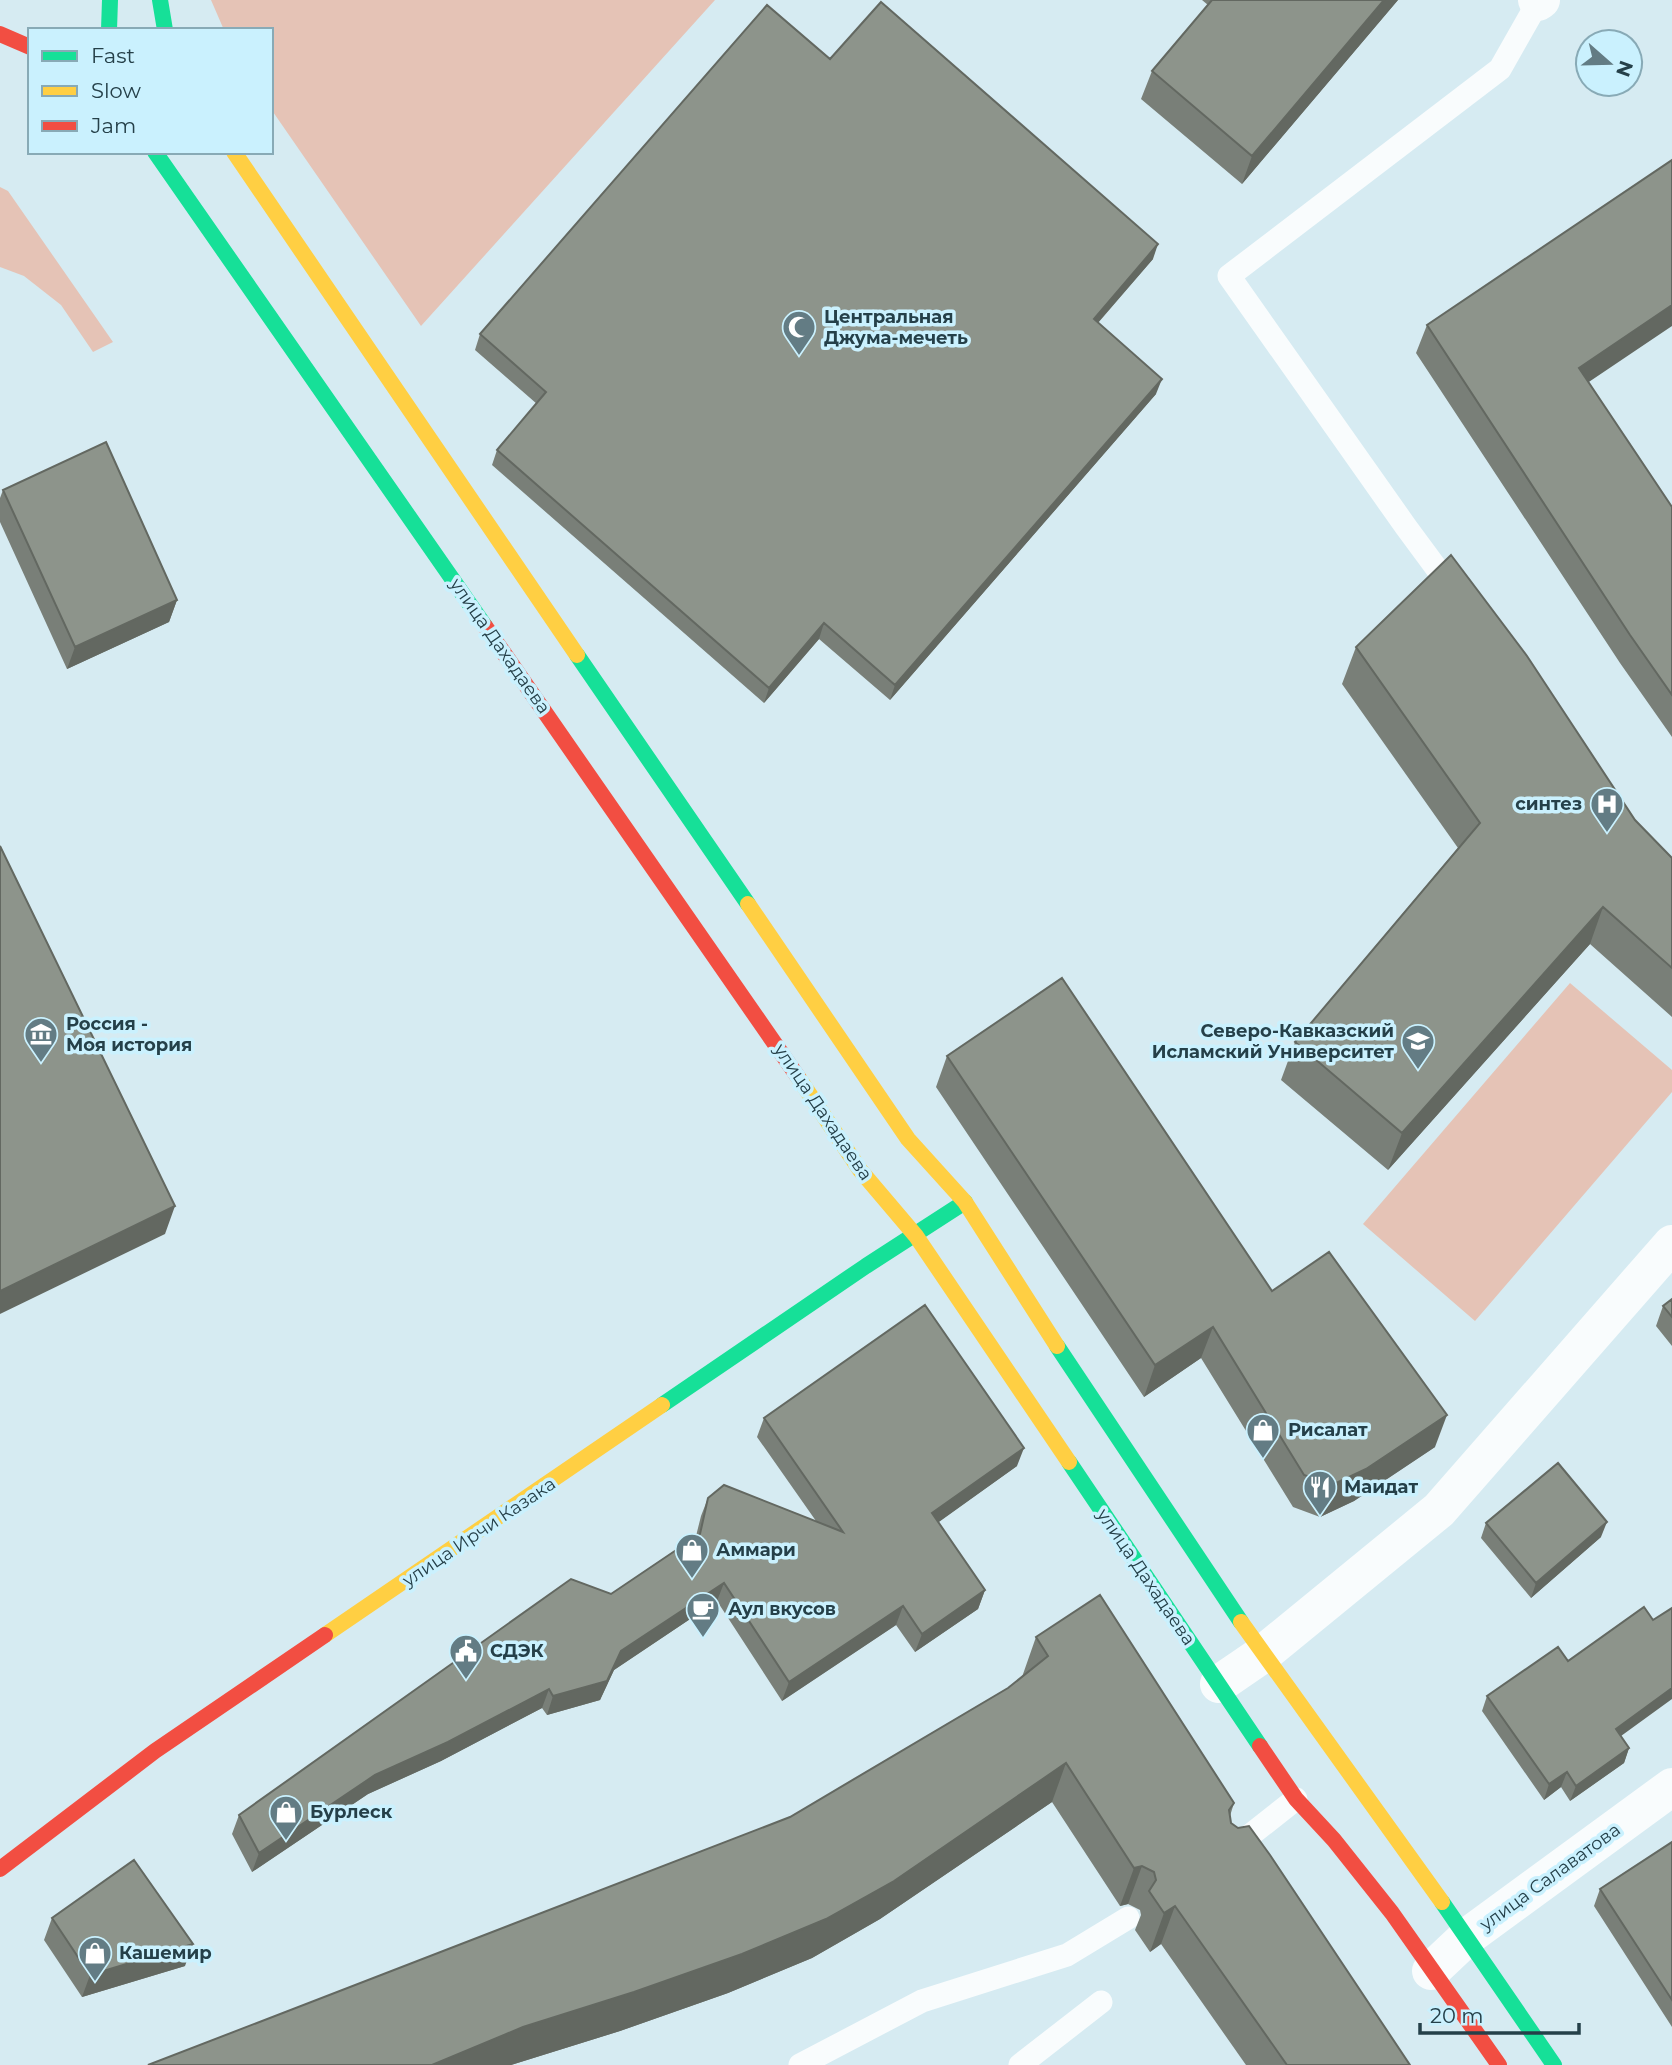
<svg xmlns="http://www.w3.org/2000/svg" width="1672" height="2065" font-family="Montserrat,sans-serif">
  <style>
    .green { fill: #e5c3b6 }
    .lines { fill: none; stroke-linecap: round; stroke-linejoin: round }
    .lane { stroke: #f9fcfd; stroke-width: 23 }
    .street { stroke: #f9fcfd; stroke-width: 38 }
    .fast { stroke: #16e098; stroke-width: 16 }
    .slow { stroke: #ffcf43; stroke-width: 16 }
    .jam { stroke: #f24e42; stroke-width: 16 }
    .wall { fill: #797f78 }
    .shaded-wall { fill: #636861 }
    .building { fill: #8d948b; stroke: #636861; stroke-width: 2 }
    .labels { text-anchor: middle; stroke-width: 7; stroke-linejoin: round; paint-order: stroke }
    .poi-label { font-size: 18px; font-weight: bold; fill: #254049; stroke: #caf1fe; text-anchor: start }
    .street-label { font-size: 18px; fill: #254049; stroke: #caf1fe }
  </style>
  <rect width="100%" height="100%" fill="#d6ebf2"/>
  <path class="green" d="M211,0H715L421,326L271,109V30H224Z
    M0,187L8,191L113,342L93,352L61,305L24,276L0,267Z
    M1570,983L1672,1070V1092L1475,1321L1363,1224Z"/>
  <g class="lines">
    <path class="lane" d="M1454,592L1406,527L1229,276L1500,69L1538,2
      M1230,1851L1296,1799
      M800,2065L922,2001L1067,1955L1128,1918
      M1020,2065L1101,2002"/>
    <path class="street" d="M1537,0L1538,2L1541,0
      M1219,1684L1263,1654L1439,1510L1672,1244
      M1431,1971L1467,1937L1672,1787"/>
    <path class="fast" d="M160,0L165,30
      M109,30L110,0
      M155,152L485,626
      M577,655L748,904
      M1057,1346L1241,1622
      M662,1405L866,1266L965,1202
      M1069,1462L1260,1746
      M1442,1902L1554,2065"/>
    <path class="slow" d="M234,152L577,655
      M748,904L908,1139L965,1202L1057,1346
      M798,1077L860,1170L916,1236L1069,1462
      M1241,1622L1442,1902
      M325,1635L662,1405"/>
    <path class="jam" d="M0,34L30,47
      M485,626L798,1077
      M1260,1746L1296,1799L1334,1840L1392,1913L1499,2065
      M0,1869L155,1751L325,1635"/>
  </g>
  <path class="wall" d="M1202,0H1398L1242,184L1141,99L1152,71L1208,5Z
    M830,59L1153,259L1098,323L1156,394L890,700L819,639L764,703L492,465L497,450L537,404L475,350L480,334Z
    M1427,325L1588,382L1672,507V737L1620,663L1416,353Z
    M3,490L177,600L169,622L67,669L0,522V498Z
    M1356,647L1635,820L1672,858V1017L1590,944L1388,1170L1281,1080L1295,1042L1458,848L1342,684Z
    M947,1056L1272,1291L1435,1447L1354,1501L1320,1517L1293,1507L1201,1358L1144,1397L936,1087Z
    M1672,1299V1346L1656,1326L1663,1306Z
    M764,1418L1017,1466L938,1522L985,1590L978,1609L915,1652L896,1625L782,1701L717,1601L614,1670L600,1700L547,1715L542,1708L441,1761L368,1794L252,1872L232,1834L239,1815L611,1594L696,1536L701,1516L708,1498L816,1521L757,1437Z
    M1486,1523L1601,1537L1531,1598L1481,1538Z
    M1036,1637L1234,1803L1230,1816L1231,1823L1410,2065H1246L1161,1944L1150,1952L1135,1930L1141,1915L1140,1910L1128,1904L1120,1906L1052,1802L880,1919L812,1958L728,1993L620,2031L511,2065H148L790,1817L1008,1688L1022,1677Z
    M1487,1696L1621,1736L1629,1748L1624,1763L1570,1801L1561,1787L1544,1800L1482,1711Z
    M1672,1842V2027L1594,1906L1600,1889Z
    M52,1918L185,1966L82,1997L44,1940Z"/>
  <path class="shaded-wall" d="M1384,0H1398L1242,184L1252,156Z
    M1158,244L1153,259L1088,334L1094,319Z
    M1672,305V326L1568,396L1579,368Z
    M1162,379L1156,394L890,700L895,685Z
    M177,600L169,622L67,669L75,647Z
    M824,623L819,639L764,703L769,688Z
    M1603,907L1590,944L1388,1170L1402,1133Z
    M175,1206L165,1234L0,1314V1291Z
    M1213,1327L1201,1358L1144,1397L1155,1365Z
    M1447,1415L1435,1447L1354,1501L1320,1517L1332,1485Z
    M1024,1448L1017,1466L925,1532L932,1513Z
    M1607,1522L1601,1537L1531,1598L1536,1583Z
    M724,1583L717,1601L614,1670L600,1700L547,1715L553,1696Z
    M985,1590L978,1609L915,1652L922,1634Z
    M903,1606L896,1625L782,1701L789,1682Z
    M1672,1688V1699L1610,1744L1616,1729Z
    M549,1689L542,1708L441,1761L368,1794L252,1872L259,1853L375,1775Z
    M1629,1748L1624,1763L1570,1801L1576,1786Z
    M1066,1763L1052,1802L880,1919L812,1958L728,1993L620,2031L511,2065H432L523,2027Z
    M1567,1772L1561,1787L1544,1800L1549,1784Z
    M1142,1866L1128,1904L1120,1906L1134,1868Z
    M1175,1906L1161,1944L1150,1952L1164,1913Z
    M193,1944L185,1966L82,1997L90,1975Z"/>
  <path class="building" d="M1212,0H1384L1252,156L1152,71Z
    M881,2L1158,244L1094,319L1162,379L895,685L824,623L769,688L497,450L546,392L480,334L767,5L830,59Z
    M1672,160V305L1579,368L1672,507V695L1630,635L1427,325Z
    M106,442L177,600L75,647L3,490Z
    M1451,555L1527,656L1635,820L1672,858V968L1603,907L1402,1133L1295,1042L1480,823L1356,647Z
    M0,846L175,1206L0,1291Z
    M1062,978L1272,1291L1329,1252L1447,1415L1366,1469L1332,1485L1304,1475L1213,1327L1155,1365L947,1056Z
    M1672,1299V1317L1663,1306Z
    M925,1305L1024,1448L932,1513L985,1590L922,1634L903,1606L789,1682L724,1583L621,1651L607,1681L553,1696L549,1689L448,1742L375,1775L259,1853L239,1815L571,1579L611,1594L700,1534L708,1498L724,1485L843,1532L764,1418Z
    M1558,1463L1607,1522L1536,1583L1486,1523Z
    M1100,1595L1234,1803L1229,1810L1231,1823L1238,1828L1249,1826L1270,1855L1410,2065H1287L1175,1906L1164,1913L1149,1891L1156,1880L1154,1872L1142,1866L1134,1868L1066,1763L894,1881L826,1919L742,1954L634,1992L523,2027L432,2065H148L790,1817L1008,1688L1048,1656L1036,1637Z
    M1644,1607L1653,1620L1672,1608V1688L1616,1729L1629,1748L1576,1786L1567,1772L1549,1784L1487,1696L1558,1647L1568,1661Z
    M1672,1842V2000L1600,1889Z
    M134,1860L193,1944L90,1975L52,1918Z"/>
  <defs>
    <symbol id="mosque-pin" viewBox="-11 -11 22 30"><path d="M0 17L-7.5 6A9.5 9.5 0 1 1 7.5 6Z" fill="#637c84" stroke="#caf1fe"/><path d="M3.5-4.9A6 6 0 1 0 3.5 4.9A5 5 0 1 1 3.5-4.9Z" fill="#fff"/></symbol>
    <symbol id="hospital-pin" viewBox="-11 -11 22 30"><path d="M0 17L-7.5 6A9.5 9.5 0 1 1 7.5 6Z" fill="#637c84" stroke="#caf1fe"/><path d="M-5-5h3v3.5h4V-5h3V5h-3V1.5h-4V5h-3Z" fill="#fff"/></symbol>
    <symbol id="museum-pin" viewBox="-11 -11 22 30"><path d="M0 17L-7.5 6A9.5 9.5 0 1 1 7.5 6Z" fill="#637c84" stroke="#caf1fe"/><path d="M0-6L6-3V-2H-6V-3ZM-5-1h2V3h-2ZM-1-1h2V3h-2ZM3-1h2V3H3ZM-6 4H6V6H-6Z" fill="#fff"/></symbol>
    <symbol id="university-pin" viewBox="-11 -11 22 30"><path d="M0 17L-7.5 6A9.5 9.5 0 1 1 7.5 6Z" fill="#637c84" stroke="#caf1fe"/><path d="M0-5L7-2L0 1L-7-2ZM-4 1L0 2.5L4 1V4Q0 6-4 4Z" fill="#fff"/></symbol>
    <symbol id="shop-pin" viewBox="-11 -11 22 30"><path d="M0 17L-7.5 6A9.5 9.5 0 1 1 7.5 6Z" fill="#637c84" stroke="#caf1fe"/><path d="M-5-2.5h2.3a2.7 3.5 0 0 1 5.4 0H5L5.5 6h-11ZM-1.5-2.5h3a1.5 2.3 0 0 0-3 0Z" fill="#fff"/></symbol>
    <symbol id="restaurant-pin" viewBox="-11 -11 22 30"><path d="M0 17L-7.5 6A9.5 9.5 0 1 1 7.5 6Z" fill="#637c84" stroke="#caf1fe"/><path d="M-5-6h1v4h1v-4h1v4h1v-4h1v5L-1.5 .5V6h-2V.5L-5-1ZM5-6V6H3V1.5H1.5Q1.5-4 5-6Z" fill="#fff"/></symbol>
    <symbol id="cafe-pin" viewBox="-11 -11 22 30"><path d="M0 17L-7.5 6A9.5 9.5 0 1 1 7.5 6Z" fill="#637c84" stroke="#caf1fe"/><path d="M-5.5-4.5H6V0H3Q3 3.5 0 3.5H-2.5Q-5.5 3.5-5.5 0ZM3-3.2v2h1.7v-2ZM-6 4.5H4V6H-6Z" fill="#fff"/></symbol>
    <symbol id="civic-pin" viewBox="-11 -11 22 30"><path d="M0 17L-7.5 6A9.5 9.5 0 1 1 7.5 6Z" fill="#637c84" stroke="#caf1fe"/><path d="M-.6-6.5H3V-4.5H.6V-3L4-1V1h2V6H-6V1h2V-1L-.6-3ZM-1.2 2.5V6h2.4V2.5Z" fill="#fff"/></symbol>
  </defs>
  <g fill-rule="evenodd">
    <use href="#mosque-pin" x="780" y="308" width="38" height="52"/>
    <use href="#hospital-pin" x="1588" y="785" width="38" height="52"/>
    <use href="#museum-pin" x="22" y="1015" width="38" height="52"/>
    <use href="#university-pin" x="1399" y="1022" width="38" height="52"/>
    <use href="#shop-pin" x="1244" y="1411" width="38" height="52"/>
    <use href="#restaurant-pin" x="1301" y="1468" width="38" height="52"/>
    <use href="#shop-pin" x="673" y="1531" width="38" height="52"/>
    <use href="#cafe-pin" x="684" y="1590" width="38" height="52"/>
    <use href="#civic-pin" x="447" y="1632" width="38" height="52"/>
    <use href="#shop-pin" x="267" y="1793" width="38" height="52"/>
    <use href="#shop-pin" x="76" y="1934" width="38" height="52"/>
  </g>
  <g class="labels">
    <g class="poi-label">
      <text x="824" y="323">Центральная<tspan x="824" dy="21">Джума-мечеть</tspan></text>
      <text x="1582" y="810" text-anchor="end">синтез</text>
      <text x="66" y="1030">Россия -<tspan x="66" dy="21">Моя история</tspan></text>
      <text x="1394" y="1037" text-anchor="end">Северо-Кавказский<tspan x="1394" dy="21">Исламский Университет</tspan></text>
      <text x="1288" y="1436">Рисалат</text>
      <text x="1344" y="1493">Маидат</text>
      <text x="716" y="1556">Аммари</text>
      <text x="728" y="1615">Аул вкусов</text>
      <text x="490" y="1657">СДЭК</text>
      <text x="310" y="1818">Бурлеск</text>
      <text x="119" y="1959">Кашемир</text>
    </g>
    <g class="street-label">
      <text transform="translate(500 646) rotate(55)" y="6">улица Дахадаева</text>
      <text transform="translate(823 1112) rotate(56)" y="6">улица Дахадаева</text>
      <text transform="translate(479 1532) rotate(-34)" y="6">улица Ирчи Казака</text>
      <text transform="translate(1146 1577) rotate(56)" y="6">улица Дахадаева</text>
      <text transform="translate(1550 1877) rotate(-36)" y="6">улица Салаватова</text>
    </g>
  </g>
  <rect x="28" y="28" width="245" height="126" fill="#caf1fe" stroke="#88aab6" stroke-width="2"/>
  <rect x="42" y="51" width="35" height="10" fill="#16e098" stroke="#88aab6" stroke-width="2"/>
  <text x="91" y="63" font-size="21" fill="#254049">Fast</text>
  <rect x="42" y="86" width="35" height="10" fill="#ffcf43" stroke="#88aab6" stroke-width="2"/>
  <text x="91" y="98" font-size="21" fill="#254049">Slow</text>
  <rect x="42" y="121" width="35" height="10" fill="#f24e42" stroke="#88aab6" stroke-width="2"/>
  <text x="91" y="133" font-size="21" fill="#254049">Jam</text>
  <g transform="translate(1609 63) rotate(110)"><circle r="33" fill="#caf1fe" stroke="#88aab6" stroke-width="2"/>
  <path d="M0-5L12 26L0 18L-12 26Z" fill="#637c84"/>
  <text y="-10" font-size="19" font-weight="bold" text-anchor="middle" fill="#254049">N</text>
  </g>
  <path d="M1420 2023v10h159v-10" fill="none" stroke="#254049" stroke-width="3.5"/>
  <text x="1430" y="2023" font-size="21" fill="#254049" stroke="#caf1fe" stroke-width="5" paint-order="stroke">20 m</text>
</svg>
